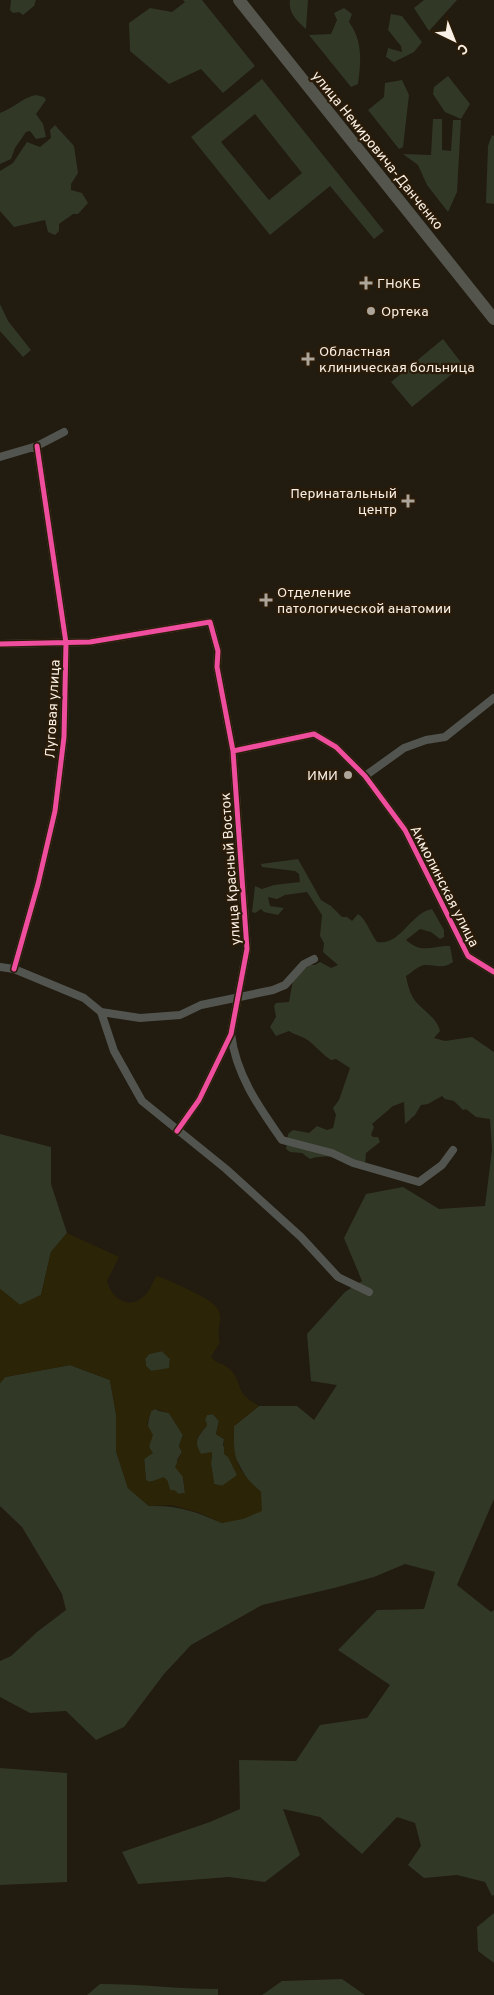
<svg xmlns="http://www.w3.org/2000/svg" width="494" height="1995" font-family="Overpass,sans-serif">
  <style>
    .green { fill: #323826; fill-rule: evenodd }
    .sand { fill: #2c2406; fill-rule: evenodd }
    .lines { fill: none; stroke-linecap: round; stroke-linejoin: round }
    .minor { stroke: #52554f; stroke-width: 8 }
    .primary { stroke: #54554c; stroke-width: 12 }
    .cycleway-casing { stroke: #2a1c08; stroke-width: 8 }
    .cycleway { stroke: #ef4d9e; stroke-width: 5 }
    .poi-dot { fill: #aea59a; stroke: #2a1c08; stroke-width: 2 }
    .labels { text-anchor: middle; stroke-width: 4.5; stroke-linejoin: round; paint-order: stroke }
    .street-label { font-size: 14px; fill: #faf0e5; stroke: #2a1c08 }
    .poi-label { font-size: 14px; fill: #faf0e5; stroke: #2a1c08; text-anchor: start }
  </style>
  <rect width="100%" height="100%" fill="#221b10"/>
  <path class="green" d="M11,0H36L34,6L23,15L19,12L13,13L10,10Z
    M183,0H202L255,66L223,93L201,69L169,84L130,51L129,23L150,8L172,12L185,2Z
    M290,0H308L306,29C297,21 288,13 290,0Z
    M424,0H457L429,31L414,8Z
    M344,8L352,14L349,22C363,41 361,62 358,84L351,87L309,35L331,34L337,20L334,13Z
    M391,14L402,16L422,42L414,52L394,62L386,57L388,48L402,52L401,46L388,30Z
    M448,76L470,104L461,119L445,112L433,94L434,87Z
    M262,79L384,231L374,239L330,186L270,235L191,137ZM255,114L302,173L269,200L221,142Z
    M402,80L409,95L403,147L399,149L368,110L384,97L385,83Z
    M36,95L44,97L46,100L36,114L43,124L46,137L36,139L30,131L26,132L15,148L11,159L0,164V113C14,108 23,97 36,95Z
    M433,119H442V150L451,151L453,120H461L457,192L448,212L427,185L418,165L403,154L431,155Z
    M55,125L74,146L78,173L71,184V190L82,193L88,203L78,214H73L59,224V231L55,235L48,232L45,220L14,227L0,211V171L13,163L27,142L40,147L51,138L50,130Z
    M492,135L494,136V204L486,203L488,146Z
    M0,304L8,321L31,350L23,357L0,331Z
    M443,339L463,365L412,407L391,382Z
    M298,859L321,900L331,906L342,917H347L352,921L358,914C366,919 371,934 377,942C401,946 410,913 432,909L444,930V937L440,939L431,932L420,929L406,940C423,955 432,945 450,946L453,962C443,970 436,964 424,965C418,966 411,973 406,976C408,986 410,995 417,1003C425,1012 437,1018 440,1031L434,1038L445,1041L472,1037L494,1052V1499L457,1585L491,1612L494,1610V1895L492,1896L485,1882L457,1875L424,1878L408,1865L421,1846L415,1823L397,1817L362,1854L320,1817L283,1809L300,1855L265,1882L229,1877L138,1884L122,1852L210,1822L240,1809L239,1760L296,1761L320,1725L367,1718L390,1685L338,1650L377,1610L424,1609L435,1572L405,1564L374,1577L334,1588L262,1605L191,1645L164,1674L124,1727L96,1740L66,1711L30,1713L0,1697V1661L11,1656L37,1632L66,1610L62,1594L22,1527L0,1506V1383L5,1377L70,1365L110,1380L116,1414V1451L128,1488L149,1506C177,1505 195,1511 222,1523L261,1492L248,1481L234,1455V1426L259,1406H297L314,1420L337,1385L311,1381L307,1334L345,1292L362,1281L344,1238L366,1194L403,1187L439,1209L485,1206L492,1150L490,1119L476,1117L466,1109L463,1110L454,1101L445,1099L442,1096L428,1104L421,1105L415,1115L405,1124L404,1102L393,1106L372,1124L374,1127L371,1135L373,1137H378L380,1142L366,1153L365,1164C346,1159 328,1153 310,1159L302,1153L290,1152L286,1149L288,1134L293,1130L309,1133L317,1126L327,1130L333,1128L336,1115L333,1108L339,1100L350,1068L336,1059L331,1060C323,1055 318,1048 310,1042C304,1036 296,1036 289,1031L276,1036L270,1027L276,1017L274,1006L276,1003L289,1002L293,980L309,965H315L320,962L331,968L338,965L323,952L324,943L320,936L322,915L307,892L285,895L277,899L268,897L270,906L284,908L278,915L264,912L261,909L255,913L252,912L255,886L262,889L274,885L300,882L299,874L295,871L262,867L261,864Z
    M0,1134L51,1147V1184L67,1233L51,1252L41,1295L20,1305L0,1289Z
    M162,1351L170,1359L169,1369L151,1371L146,1366L145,1359L149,1354Z
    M155,1409L159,1411L169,1413L183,1435L179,1446L182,1452L177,1460L183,1477L185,1493L179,1494L170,1490L167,1480L148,1482L146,1480L144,1459L152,1453C145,1441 147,1424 151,1411Z
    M213,1414L219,1421L216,1434L224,1439L223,1445L238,1476L222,1486L214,1484L211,1464L212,1453L201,1454C192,1440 199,1437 207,1425L205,1419L207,1415Z
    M0,1768L67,1773V1882L0,1885Z
    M494,1913V1963L478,1951L477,1927Z
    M342,1979L365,1995H262L282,1981Z
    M100,1984C140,1984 178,1989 218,1989V1995H87Z"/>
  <path class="sand" d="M67,1233L119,1257L107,1281C112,1301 132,1311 147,1293C151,1288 153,1281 157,1276C165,1278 203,1296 211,1302C215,1305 219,1309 220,1315C221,1325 216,1332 220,1342L211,1357C218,1365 221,1362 227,1367C235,1372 238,1382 241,1390C244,1397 252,1402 259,1406L234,1426C233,1459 236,1469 261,1492L262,1511L243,1519L222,1523L200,1513L172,1505L149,1506L128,1488L116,1451V1414L110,1380L70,1365L5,1377L0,1383V1289L20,1305L41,1295L51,1252ZM162,1351L170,1359L169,1368L151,1371L146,1366L145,1359L149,1354ZM155,1409L169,1413L183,1435L179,1446L182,1452L175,1467L183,1477L185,1493L179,1494L174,1490H170L167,1480L164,1477L150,1482L146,1480L144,1459L153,1453L149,1447L153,1435L147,1424L151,1411ZM213,1414L219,1421L216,1434L224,1439V1454L228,1457L237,1475L222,1486L214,1484L211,1464L212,1452L201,1454C192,1440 199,1436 207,1425L205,1419L207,1415Z"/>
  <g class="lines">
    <path class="minor" d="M0,457L37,446L64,432
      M0,644L90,642L210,622L218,651L217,667L233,751L247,949L231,1034L199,1100L177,1131
      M233,751L314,734L336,747L365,776L405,830L468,956L494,972
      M365,776L404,748L426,740L445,737L494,698
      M0,967L14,969L84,998L101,1012L114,1051L142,1101L226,1169L301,1237L338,1277L369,1292
      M14,969L38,884L55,811L64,737L66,643L37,446
      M101,1012L140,1018L180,1015L201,1005L273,990L285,985L304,964L314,959
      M231,1034C236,1075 259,1107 282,1140L332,1153L353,1163L419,1182L442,1165L453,1150"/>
    <path class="primary" d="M239,0L494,319"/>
    <defs>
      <path id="cycleway" d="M0,644L90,642L210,622L218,651L217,667L233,751L247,949L231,1034L199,1100L177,1131
        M233,751L314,734L336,747L365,776L405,830L468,956L494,972
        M14,969L38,884L55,811L64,737L66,643L37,446"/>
    </defs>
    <use href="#cycleway" class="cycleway-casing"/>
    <use href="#cycleway" class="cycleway"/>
  </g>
  <g class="poi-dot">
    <path d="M363.5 275.5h5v5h5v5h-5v5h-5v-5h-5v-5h5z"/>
    <circle cx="371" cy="311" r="5"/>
    <path d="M305.5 351.5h5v5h5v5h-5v5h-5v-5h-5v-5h5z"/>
    <path d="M405.5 493.5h5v5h5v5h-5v5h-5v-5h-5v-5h5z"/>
    <path d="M263.5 592.5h5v5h5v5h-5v5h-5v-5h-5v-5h5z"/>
    <circle cx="348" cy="775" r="5"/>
  </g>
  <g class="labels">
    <g class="street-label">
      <text transform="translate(378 150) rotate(51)" y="5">улица Немировича-Данченко</text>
      <text transform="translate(52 709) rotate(-87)" y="5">Луговая улица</text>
      <text transform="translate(230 869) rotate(-94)" y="5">улица Красный Восток</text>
      <text transform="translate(445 886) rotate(63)" y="5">Акмолинская улица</text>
    </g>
    <g class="poi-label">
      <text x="377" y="288">ГНоКБ</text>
      <text x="381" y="316">Ортека</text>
      <text x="319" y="356">Областная<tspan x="319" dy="16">клиническая больница</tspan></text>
      <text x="397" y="498" text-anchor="end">Перинатальный<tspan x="397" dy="16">центр</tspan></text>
      <text x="277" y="597">Отделение<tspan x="277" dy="16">патологической анатомии</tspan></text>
      <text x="338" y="780" text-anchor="end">ИМИ</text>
    </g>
  </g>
  <g transform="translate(454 40) rotate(137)" stroke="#2a1c08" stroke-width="4" paint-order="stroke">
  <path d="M0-4L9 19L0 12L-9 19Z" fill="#faf0e5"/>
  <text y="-8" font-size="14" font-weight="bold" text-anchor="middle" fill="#faf0e5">С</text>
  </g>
</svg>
